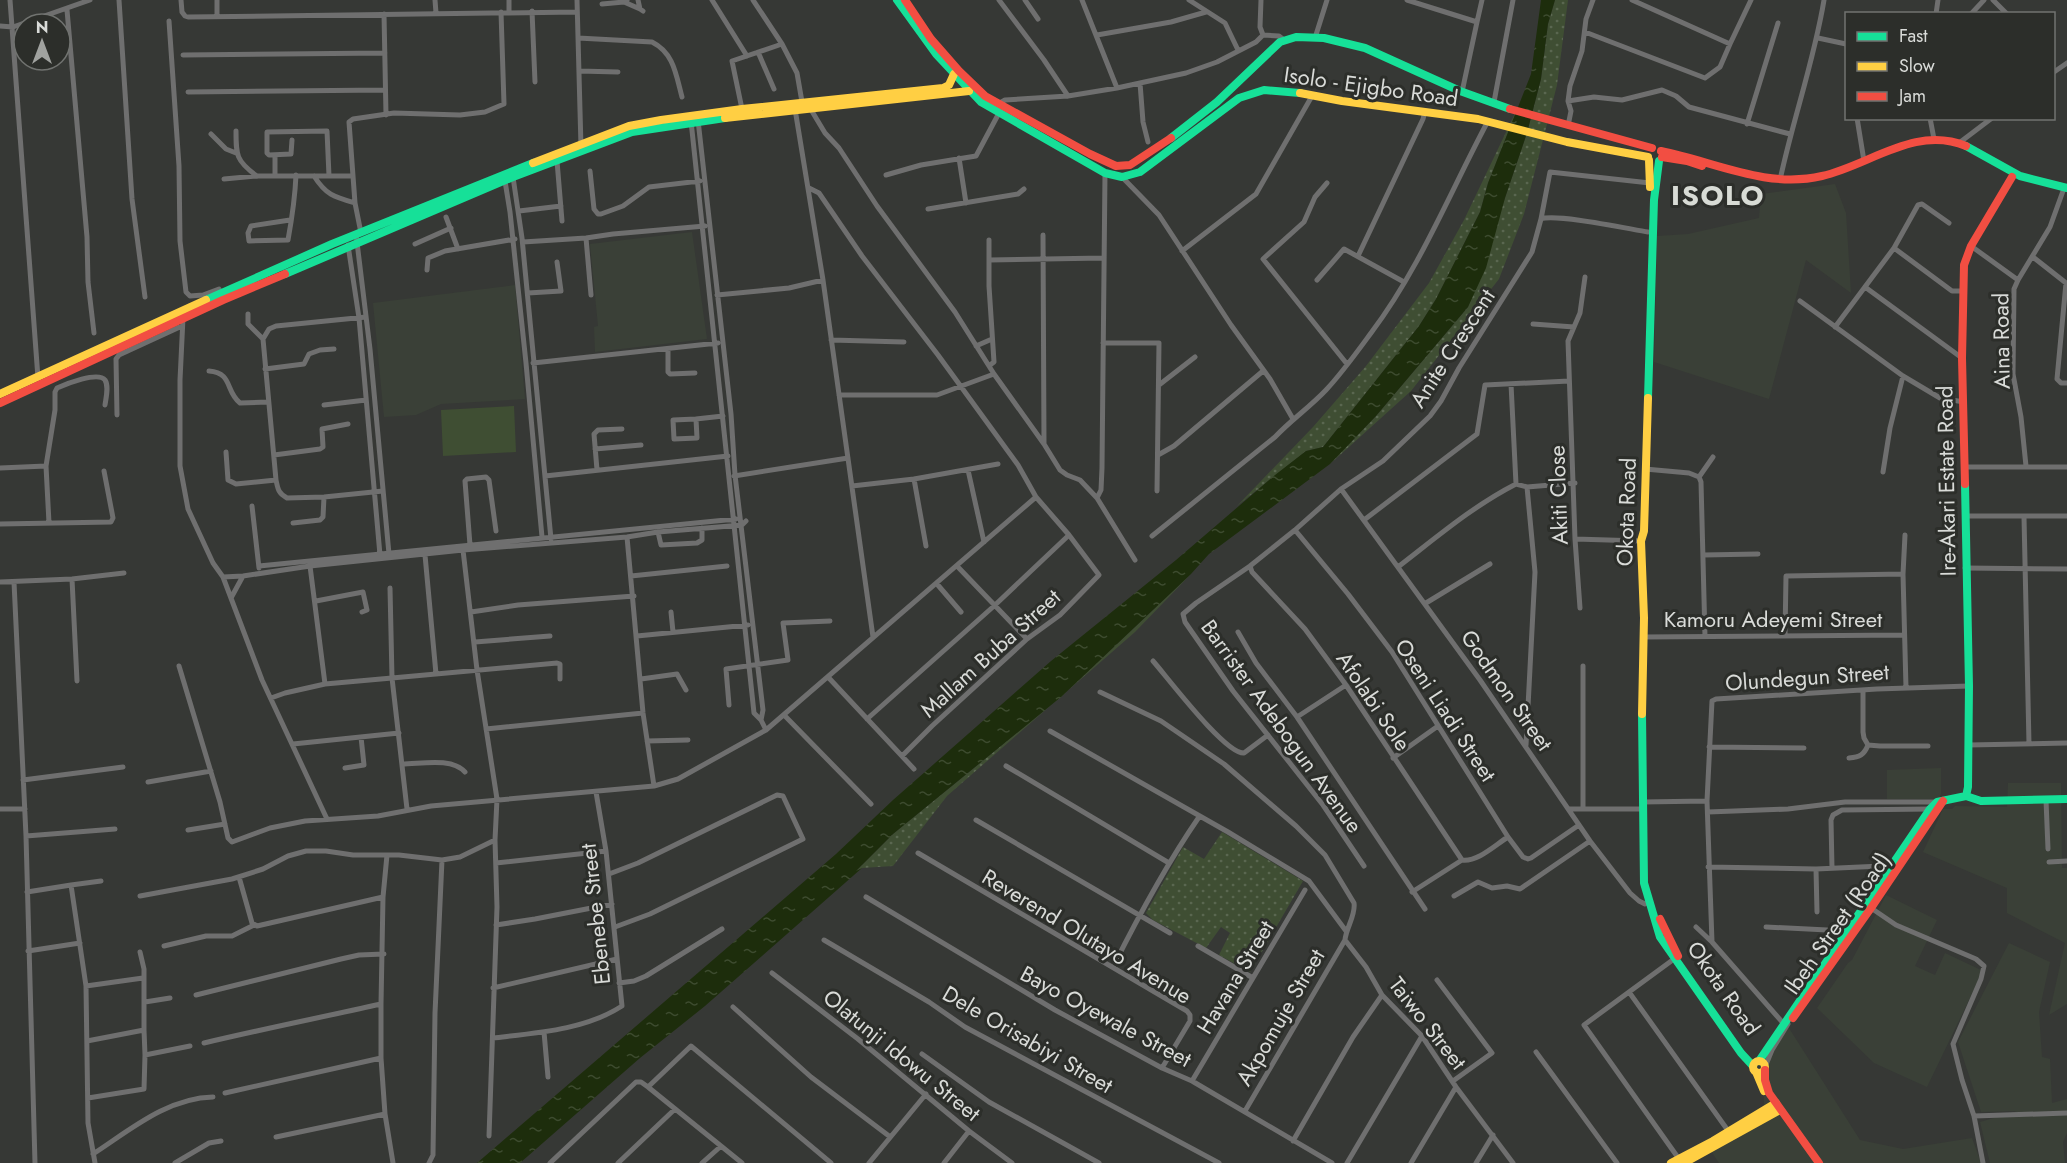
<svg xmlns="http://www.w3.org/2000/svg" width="2067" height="1163" font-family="Jost,sans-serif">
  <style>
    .built { fill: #3a4037 }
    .grass { fill: url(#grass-dots) }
    .pitch { fill: #3f4e33 }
    .water { fill: url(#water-ripples) }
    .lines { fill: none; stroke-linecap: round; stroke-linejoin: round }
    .street { stroke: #6f6f6f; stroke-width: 5 }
    .fast { stroke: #16e098; stroke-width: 8 }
    .slow { stroke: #ffcf43; stroke-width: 8 }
    .jam { stroke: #f24e42; stroke-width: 8 }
    .labels { text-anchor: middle; stroke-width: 6; stroke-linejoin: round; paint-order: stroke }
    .street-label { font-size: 22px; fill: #d9dbd8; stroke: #2c2e2a }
    .district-label { font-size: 28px; font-weight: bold; letter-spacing: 1.5px; fill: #d8dbd5; stroke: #2c2e2a }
  </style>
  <defs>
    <pattern id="grass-dots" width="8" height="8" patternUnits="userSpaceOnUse" patternTransform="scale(1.5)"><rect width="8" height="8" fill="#3f4e33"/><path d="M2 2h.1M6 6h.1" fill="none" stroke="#5a6750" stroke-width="1.8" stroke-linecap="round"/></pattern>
    <pattern id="water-ripples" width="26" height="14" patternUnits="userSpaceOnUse" patternTransform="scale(1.5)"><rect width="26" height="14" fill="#1d2d0c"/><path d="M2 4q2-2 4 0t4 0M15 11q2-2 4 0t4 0" fill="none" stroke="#3d4b2f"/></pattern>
  </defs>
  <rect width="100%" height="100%" fill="#363835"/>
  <path class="built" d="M1835,184L1846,213L1851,293L1806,260L1769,399L1654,362L1657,236L1688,234L1759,218L1761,194Z
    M692,232L707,339L595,352L594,327L598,326L590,244Z
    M515,285L525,399L441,404L416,415L384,417L373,303Z
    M1941,768V794L1939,799H1887V770Z
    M2008,783H2061L2062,868H2067V1004L2049,1015L2065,943L2007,913V888L1923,852L1943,809H1952L1955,806L2007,807Z
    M1886,895L1937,920L1915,966L1935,975L1945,953L1983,971L1927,1087L1874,1063L1817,1008L1848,963L1852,960Z
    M2009,943L2050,962L2039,1012L2042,1057L2050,1059L2052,1103L2067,1099V1133L2063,1142L2065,1163H1990L1980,1122L2017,1111L1981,1112L1958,1042Z
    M1787,1025L1860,1140L1903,1149L1972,1138L1981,1163H1719L1707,1145L1764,1105L1763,1070Z"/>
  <path class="grass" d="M1555,0H1568L1557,85L1524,214L1499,279L1411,391L1330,464L1376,416L1468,307L1527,133L1541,79L1548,24Z
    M1519,105L1488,183L1480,212L1436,299L1419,326L1323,447L1306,451L1237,506L1313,427L1366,366L1429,283L1464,220Z
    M1191,574L1135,632L947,796L893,866L862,868L852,875L893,834L1061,697Z
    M1222,832L1303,881L1250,972L1219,955L1230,933L1221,927L1206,948L1153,920L1146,913L1183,847L1204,859Z"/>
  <path class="pitch" d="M514,406L516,452L443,456L441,410Z"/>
  <path class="water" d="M1541,0H1555L1548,24L1541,79L1527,133L1505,198L1486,268L1468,307L1376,416L1330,464L1209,554L1191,574L1061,697L893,834L856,871L862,868L705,1006L640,1058L520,1163H477L836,854L893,800L1051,661L1176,560L1275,475L1306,451L1323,447L1419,326L1436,299L1480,212L1488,183L1531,74Z"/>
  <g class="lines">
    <path class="street" d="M10,0L38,378
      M119,0L132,199L145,297
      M181,0L182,12L185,16L188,17L577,12
      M217,0V16
      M435,0L436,13
      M509,0V13
      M577,0L581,147
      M638,0L640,9L643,11
      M712,0L747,56
      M753,0L782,44L797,73L802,102
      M999,0L1044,60L1068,96
      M1025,0L1038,19
      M1082,0L1117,88
      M1189,0L1225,23L1238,50
      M1261,0L1260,27L1263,35L1279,36L1284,40
      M1407,0L1477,22L1462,92
      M1632,0L1730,44L1751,0
      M1993,0L2007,14
      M624,2L640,9
      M602,4L624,2L627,0
      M67,10L87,237L88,282L94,333
      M532,11L535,82
      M384,14L386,115
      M1936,14L1938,0
      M1971,14L1984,0
      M169,21L179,166L180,241L186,292L190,296L203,295L219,289L221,293
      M1477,22L1482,0
      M0,26L13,27L90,0
      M1585,32L1705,78L1720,67L1730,44
      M1097,35L1171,22L1206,12
      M578,38L652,42C674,53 676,75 682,97
      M1315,38L1327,0
      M1818,38L1846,44
      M758,52L774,89
      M183,55L385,53
      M579,71L618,72
      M2054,72L2067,63
      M1140,83L1143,122L1148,142
      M188,92L385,90
      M1568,101L1594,97L1622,100L1662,90L1676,96L1689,107L1790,134
      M1494,102L1513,0
      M998,104L1005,100L1068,96L1117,88L1186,73L1217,62L1256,42L1263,35
      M810,108L825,133L839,148L877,206L955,312L994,374L1044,444L1060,470L1067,475L1080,480L1097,498L1135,560
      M742,109L732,61L782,44
      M795,109L823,280L873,637
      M1857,118L1864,161
      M1930,118L1934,139
      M698,120L731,414L735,475L763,710L761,720
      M691,121L754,713L761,720L766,730
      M1747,124L1778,23
      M1568,126L1571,111L1568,101L1570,86L1582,51L1586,19L1593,0
      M236,131C236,155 236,161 257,176
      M211,134L226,149L236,153
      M292,140L291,154L269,155L267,153V132L327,131L329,176
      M1959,143L1992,118
      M959,158L966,203
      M557,161L562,221
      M590,171L594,209L598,214H601L623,206L649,187L700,181
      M275,175V155
      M886,175L921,165L976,156L999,113
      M314,176C326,195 334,197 355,203
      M513,177L522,238L551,539
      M1122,177L1159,215L1231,325L1270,379L1293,419
      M224,179L257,176H352
      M1780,180C1793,119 1814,61 1824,0
      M505,181L510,212L526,363L542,537
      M1327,183L1315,197L1304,222L1263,259L1347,364
      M809,188L819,193L862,256L938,355L1018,465L1036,497L1069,535L1099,575L1060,615L1027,639L932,726L902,756
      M928,209L1018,194L1024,189
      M519,211L561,206
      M446,217L458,249
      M1541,219L1550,172L1650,183
      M290,220L251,226L248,233L249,241L288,240C292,218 295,199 296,175
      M361,233L355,203L349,122L353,119L394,113L460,115L485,112L504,104L501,12
      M356,234L370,349L389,554
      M1043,235L1044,443
      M586,238L591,295
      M989,240V286L994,362L990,365
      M523,242L586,238L613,234L705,226
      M415,244L451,228
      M348,245L359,318L380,555
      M1971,246L2018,280
      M1894,248L1952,291H1963
      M1182,251L1256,194L1312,96
      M1358,256L1423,119L1425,111
      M2033,257L2066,283L2057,379L2061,383H2067
      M989,260L1103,258
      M427,270L428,258L445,251L515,239
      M1317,280L1344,249L1404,282
      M1865,287L1962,358
      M528,293L561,291L557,262
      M717,295L789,288L823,280
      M1800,301L1903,376L1940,398L1964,402
      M248,314V324L263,339
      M366,317L276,326L269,329L263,339L276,480C278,489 278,493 287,498L324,497L383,491
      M183,318L180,380V466L188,509L213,563L223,577L262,680L327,819
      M1533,324L1574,327
      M1835,327L1894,248L1918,205L1922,204L1949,223
      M831,340L904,342
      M1103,343H1159L1157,491
      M976,346L992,339
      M668,349V372L670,374L695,373
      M533,363L718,343
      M265,369L304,364L309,354L320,350L334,349
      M209,371C233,373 225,391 240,403L268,402
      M1511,384L1516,484
      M1159,385L1195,357
      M839,395H937L994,374
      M324,405L366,400
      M117,415L116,359L119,355L182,326
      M696,419L697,438L674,439L673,420Z
      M696,419L723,416
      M595,449L641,445
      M226,452L228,480L236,484L276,480
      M274,455L320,449L323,447L322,429L348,424
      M1158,455L1174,446L1263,371
      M46,466L49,523
      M2026,466L2021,417L2013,374L2014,289L2018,280L2050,227L2063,191
      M1964,467H2067
      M0,468L46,466L55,410V392L57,388C66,384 98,371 105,380C109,386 106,398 105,405
      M1645,469L1689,473L1699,477L1701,482L1705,637
      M597,470L594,434L598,430L622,429
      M968,470L984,542
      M1883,472L1890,428L1903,376
      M545,476L728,456
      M734,476L848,458
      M1699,477L1713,457
      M914,479L926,546
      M852,486L914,479L998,464
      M1341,489L1480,680L1590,841L1630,893L1639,901L1645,904L1648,901
      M1097,498L1101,490L1102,468L1105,173
      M252,506L259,568
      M1965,516H2067
      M2024,517L2029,744
      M1364,520L1477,434L1485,385L1569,381
      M293,523L320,520L323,517L324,497
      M0,524L111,522L113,518L104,471
      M1295,530L1348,594L1392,652L1508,837L1523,857L1528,859L1531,858L1579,825
      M658,532L661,545L697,543L702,540V528
      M1905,535L1903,574L1906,688
      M1152,536L1275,437C1291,420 1310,407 1326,390C1342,373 1357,352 1371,333C1420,268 1450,192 1488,121
      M627,537L643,713L654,786
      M1575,539L1641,541
      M470,545L465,481L467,479L486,477L489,480L496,531
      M463,550L477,670L497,799L495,840L497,907L489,1136
      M425,555L436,674
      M1703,555L1758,554
      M259,566L736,519
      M310,566L325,684L392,678L390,588
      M957,566L1027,639
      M1250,566L1252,572L1305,629L1346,685L1462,860
      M1398,567C1437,537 1473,506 1516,484L1527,487L1575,483
      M1965,568L2067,569
      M631,576L727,566
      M223,577L243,576L310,566L463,550L627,537L658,532L742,525L746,521
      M72,579L77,681
      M0,582L72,579L124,573
      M14,582L26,836L35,1163
      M937,584L961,612
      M231,598L243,576
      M316,601L363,592L367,610L362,612
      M1426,603L1490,564
      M1580,608L1575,539L1568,341L1580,313L1585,277
      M471,612L518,605L634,596
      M671,612L673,632
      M1238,632L1256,663L1297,717L1346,685
      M1785,635L1786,576L1903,574
      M637,636L748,625
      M1643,637L1904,635
      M475,642L550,636
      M1153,661C1168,678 1225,754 1244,753L1268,735
      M179,666L220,802L228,838L232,842L270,828L305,821L378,816L431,806L654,786L678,779L766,730L1036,497
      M828,677L914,769
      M641,679L677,674L686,690
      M1863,690V732L1864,738L1868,745L1880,746H1928
      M1100,692L1161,721L1224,764L1296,826L1325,855L1354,903C1356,915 1346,928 1345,940L1366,967L1382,995L1422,1036L1456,1087L1513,1163
      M271,698L285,693L325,684
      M729,705L726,669L788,660L783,623L830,621
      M785,716L871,804
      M1297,717L1425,909
      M867,719L994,606L1069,535
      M486,729L643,713
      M1050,731L1228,832L1309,881L1346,931
      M647,741L688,740
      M293,744L399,733
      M1526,745L1535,572L1527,487
      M1968,745L2067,743
      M1709,747L1804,748
      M1393,758L1438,726
      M1849,758C1860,757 1864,755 1868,745
      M402,764C421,764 451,757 465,772
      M1006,766L1169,863
      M345,768L364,765L361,737
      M23,780L123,767
      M148,782L211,771
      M2046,800L2048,849
      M1642,802L1707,801
      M1583,808V666
      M0,809H25
      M407,809L392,678L557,663L560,664V679
      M1570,809H1642
      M1708,812L1788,809L1845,802H1937
      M976,820L1170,933
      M188,830L225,824
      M26,836L115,829
      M918,853L1187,1011L1190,1015V1021L1162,1068
      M2049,862L2067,861
      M496,863L606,851
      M1364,866L1323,805L1233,691L1185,622L1183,614L1196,603L1250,566L1295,530L1341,489L1383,461L1430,416L1441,401L1459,368L1532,252L1541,219C1555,213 1629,229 1648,232
      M1708,867L1816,869L1882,866L1891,870
      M1832,868L1831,820L1833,815L1842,810L1932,809
      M1816,869L1817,912
      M609,874L638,863L777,795L783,796L803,839L650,914L615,927
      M239,877L252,923L257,926L383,897
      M71,885L101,881
      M27,892L71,885L86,986L88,1123L95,1163
      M1412,892L1462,860C1478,862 1495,845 1508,837
      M140,896L232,879L263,869L288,856L306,851H326L353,855H399L442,860L460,857L495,840
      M1454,896L1478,882L1492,888L1507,886L1520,889L1590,841
      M866,897L1055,1010L1162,1068L1192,1081L1332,1163
      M1871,908L1896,925L1976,959L1984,966L1981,979L1953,1044L1962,1080L1974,1116L1983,1163
      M496,925L535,919L612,904
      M1696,927L1712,942
      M1766,927L1847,931
      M824,940L929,1002L965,1027L1219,1163
      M164,946L206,936H232L254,925
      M1198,946L1253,978
      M28,951L80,943
      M140,952L144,969V1030
      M1674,959L1584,1025L1679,1159
      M1113,967C1139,915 1166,865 1199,817
      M772,973L858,1039L969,1131L1012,1163
      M1437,980L1492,1053L1453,1081
      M619,983L634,981L646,976L722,929
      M86,986L143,978
      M493,988L617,959
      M1629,992L1729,1132
      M196,995L341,959L359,955L384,954
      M145,1002L170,998
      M733,1007L811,1077L889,1136
      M1783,1023L1712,942L1707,801L1712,701L1716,699L1877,689L1969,686
      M544,1032L548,1077
      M493,1038C536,1033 585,1030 622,1006L606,851L596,792
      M87,1041L144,1030L145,1055L190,1046
      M204,1043C263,1029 323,1017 381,1004
      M1536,1052L1617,1163
      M922,1054L989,1102L1099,1163
      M1765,1067L1772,1050L1788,1024
      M1192,1081L1305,890
      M225,1093L381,1058
      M88,1098L144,1089L145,1055
      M1245,1111L1345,940
      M385,1114L393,1163
      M1974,1116L2067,1113
      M276,1137L385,1114L381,1058V1004L383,897L387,855
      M1293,1141L1353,1037L1382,995
      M93,1154C130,1130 167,1098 213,1097
      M175,1163L209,1143L221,1141
      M429,1163L433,1155L435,1013L442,860
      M550,1163L636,1082H641L648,1087
      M618,1163L675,1109
      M702,1163L720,1147
      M742,1163L648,1087L691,1046L831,1163
      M869,1163L926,1094
      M944,1163L969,1131
      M1347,1163L1422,1036
      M1411,1163L1456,1087
      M1476,1163L1493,1135"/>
    <path class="fast" d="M897,0L936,54L981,102L1105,173L1122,177L1140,172L1239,98L1264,90L1300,93
      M1171,138L1217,102L1280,42L1296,37L1324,38L1365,48L1460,91L1510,109
      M1966,146L2020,176L2067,188
      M285,274L513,177L632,132L725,118
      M206,300L332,244L533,163
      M1648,398L1654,200L1659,161
      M1965,484L1969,686L1968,787L1966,796
      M1642,714L1644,883L1660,937L1741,1053L1753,1066
      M1759,1061L1930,809L1937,802L1966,796L1981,801L2067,799"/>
    <path class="slow" d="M1300,93L1342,101L1478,119L1567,142L1648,157
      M725,118L969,91
      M1649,160L1650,187
      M533,163L629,126L661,120L742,109L943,88L949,85L954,74
      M0,394L206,300
      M1642,714L1644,618L1641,541L1644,531L1648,398
      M1753 1067a6 6 0 1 1 12 0a6 6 0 1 1-12 0Z
      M1756,1072L1764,1091
      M1671,1163L1713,1141L1776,1103
      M1684,1163L1780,1110"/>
    <path class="jam" d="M905,0L931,39L959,71L985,96L1090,154L1116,166L1130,165L1171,138
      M1510,109L1652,148
      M1661,151C1715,162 1766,189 1822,176C1870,165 1915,125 1966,146
      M1662,157L1687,161L1702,166
      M0,403L223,300L285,274
      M1965,484L1962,358L1964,265L1971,246L2012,177
      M1660,919L1678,956
      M1793,1018L1871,908L1943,801
      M1765,1070V1080L1769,1093L1819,1163"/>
  </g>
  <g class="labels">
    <g class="street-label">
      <text transform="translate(1371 86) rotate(8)" y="8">Isolo - Ejigbo Road</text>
      <text transform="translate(2001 341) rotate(-91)" y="8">Aina Road</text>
      <text transform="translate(1452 348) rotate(-57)" y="8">Anite Crescent</text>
      <text transform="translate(1946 481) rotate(-91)" y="8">Ire-Akari Estate Road</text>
      <text transform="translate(1558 495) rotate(-92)" y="8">Akiti Close</text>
      <text transform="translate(1626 512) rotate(-88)" y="8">Okota Road</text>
      <text x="1773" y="627">Kamoru Adeyemi Street</text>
      <text transform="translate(990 653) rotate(-42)" y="8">Mallam Buba Street</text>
      <text transform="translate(1807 677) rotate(-4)" y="8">Olundegun Street</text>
      <text transform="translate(1507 690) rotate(55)" y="8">Godmon Street</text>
      <text transform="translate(1374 701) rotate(56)" y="8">Afolabi Sole</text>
      <text transform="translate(1446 710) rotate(57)" y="8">Oseni Liadi Street</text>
      <text transform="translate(1282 726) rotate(54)" y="8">Barrister Adebogun Avenue</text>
      <text transform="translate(595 914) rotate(-96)" y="8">Ebenebe Street</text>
      <text transform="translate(1837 923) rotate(-55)" y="8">Ibeh Street (Road)</text>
      <text transform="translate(1087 936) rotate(31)" y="8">Reverend Olutayo Avenue</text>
      <text transform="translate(1235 977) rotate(-59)" y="8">Havana Street</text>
      <text transform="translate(1724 988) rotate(55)" y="8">Okota Road</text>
      <text transform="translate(1106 1016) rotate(28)" y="8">Bayo Oyewale Street</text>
      <text transform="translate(1280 1017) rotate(-60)" y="8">Akpomuje Street</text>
      <text transform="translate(1428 1023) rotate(52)" y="8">Taiwo Street</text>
      <text transform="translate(1028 1039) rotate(30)" y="8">Dele Orisabiyi Street</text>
      <text transform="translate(902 1055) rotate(39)" y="8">Olatunji Idowu Street</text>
    </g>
    <g class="district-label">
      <text x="1718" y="205">ISOLO</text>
    </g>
  </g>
  <rect x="1845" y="12" width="210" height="108" fill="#2c2e2a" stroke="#717370" stroke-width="1.5"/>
  <rect x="1857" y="32" width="30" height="9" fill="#16e098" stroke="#717370" stroke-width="1.5"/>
  <text x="1899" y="42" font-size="18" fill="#d9dbd8">Fast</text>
  <rect x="1857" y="62" width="30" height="9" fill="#ffcf43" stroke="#717370" stroke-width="1.5"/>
  <text x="1899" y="72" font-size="18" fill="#d9dbd8">Slow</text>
  <rect x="1857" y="92" width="30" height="9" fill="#f24e42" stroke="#717370" stroke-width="1.5"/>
  <text x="1899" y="102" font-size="18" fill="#d9dbd8">Jam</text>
  <g transform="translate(42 42)"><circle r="28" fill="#2c2e2a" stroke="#717370" stroke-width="1.5"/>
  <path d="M0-4.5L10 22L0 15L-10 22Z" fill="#a0a29f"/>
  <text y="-9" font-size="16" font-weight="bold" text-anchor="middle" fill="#d9dbd8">N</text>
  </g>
</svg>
